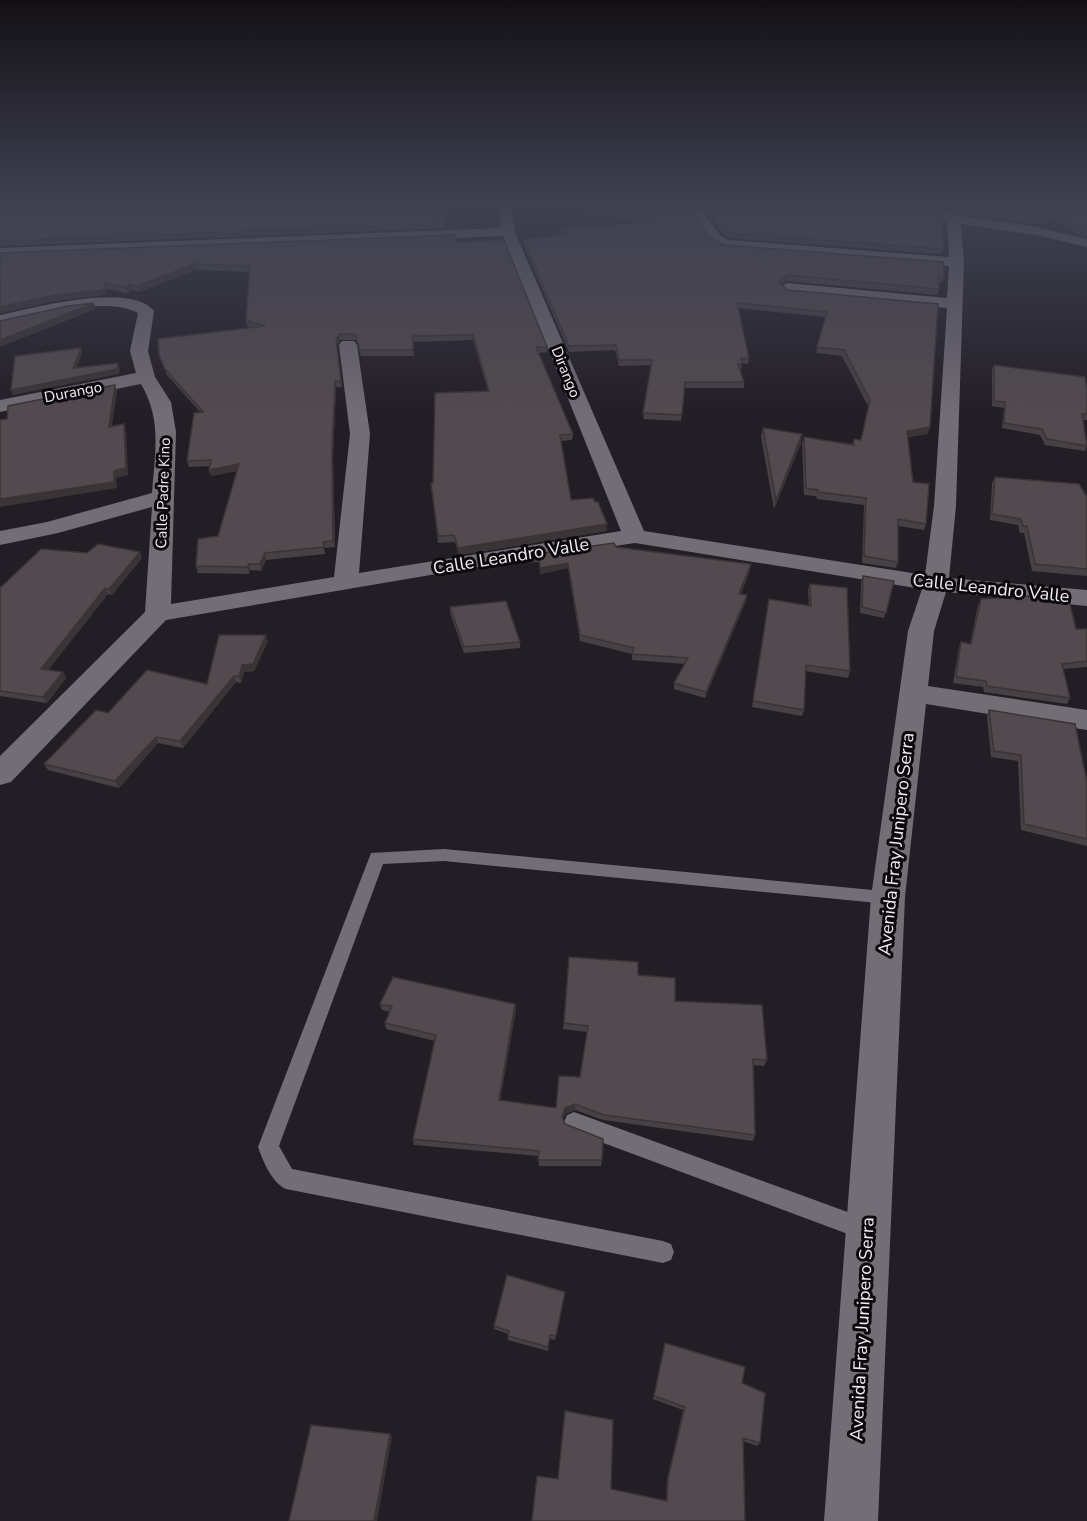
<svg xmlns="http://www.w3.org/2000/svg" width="1087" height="1521" font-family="'Nunito Sans',sans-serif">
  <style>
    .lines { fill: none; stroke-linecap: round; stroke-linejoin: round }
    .lane { fill: #736d76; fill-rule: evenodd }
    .street { fill: #736d76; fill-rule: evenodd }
    .wall { fill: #474044 }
    .shaded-wall { fill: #3a3437 }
    .building { fill: #534a4f; stroke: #3a3437; stroke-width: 1.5 }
    .labels { text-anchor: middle; stroke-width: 6; stroke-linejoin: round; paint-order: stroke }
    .far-street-label { font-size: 15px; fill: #f0ecf1; stroke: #0b090c }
    .street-label { font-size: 18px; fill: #f0ecf1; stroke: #0b090c }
  </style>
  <rect width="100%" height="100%" fill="#231e26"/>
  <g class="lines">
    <path class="lane" d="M444,849L894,892L897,897L894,902L888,904L444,861L383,864L279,1146L292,1169L663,1241L671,1244L674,1252L671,1260L663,1263L286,1189C272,1183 263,1161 258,1147L371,853Z
      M574,1112L864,1218L872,1221L875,1229L872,1237L864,1240L574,1132L567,1129L564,1122L567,1115Z"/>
    <path class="street" d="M48,205H172L166,209L0,215V207Z
      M498,205H511L515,232L644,531L925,575L934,506L947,308L787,293L779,288L787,283L947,298L949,266L724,248L710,241L685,205H698L720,235L728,240L949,257L947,221L901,205H922L955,215L1036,227L1087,239V247L1036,235L961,224L964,262L956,506L949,578L1087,590V606L946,592L934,631L928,686L1087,710V730L926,704L905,897L878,1521H824L871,897L908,631L922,589L635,543L519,560L166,620L11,782L0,785V756L145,612L152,507L58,533L0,545V531L47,522L152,493C155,452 162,420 141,384L0,412V400L136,373L130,351L138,313C103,295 36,317 0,325V315C32,308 131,281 154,311L148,351L155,377L171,402L176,432L171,604L334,577L350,434L339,345L342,341H354L357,345L370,434L359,573L621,531L503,236L0,256V248L501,228Z"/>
  </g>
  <path class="wall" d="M562,205H687L709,237L724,245L944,277L942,282H939V289L937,295L787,281L781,285L788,290L938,304L928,434L908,437L913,482L926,524L924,530L898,526V562L896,568L862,563L864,505L817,499L816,496L804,495L802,443L804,437L852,444L854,439L861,440L868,406L842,356L816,353L825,317L738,308L749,358L748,364L742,363L741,370H740L744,382V388H684L681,421L643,419L651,365L619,366L615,350L569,352L523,244V239L561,236L558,234L559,229L642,223Z
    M701,205H910L943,249L941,254L729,238L722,233Z
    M931,205H1050L1045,225L944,209Z
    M1056,206L1087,215V237L1078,235L1051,217Z
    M0,212L445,223V228L0,246Z
    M455,242L547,347V352L539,353L573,434L572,440L561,441L571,500L607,531L459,555L455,542L438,543L431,483H433L488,391L473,340L413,342L414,356H361L356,340H340L337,345L342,387H336L333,456L335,547L324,548L325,554L266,560L261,571L250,570L249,574L198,573L196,566L218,536L237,471L211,476L209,470L210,466L189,467L187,461L200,412L167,375L159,355L253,328L247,326L246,320L250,272L195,270L139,292L132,290L127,293L107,289L105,295L56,301L0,313V253Z
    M994,365L1087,388V420H1083L1087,446L1085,451L1045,445L1040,435L1002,428L1004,408L992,406V370Z
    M763,428L801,443L774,509L761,437Z
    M995,477L1087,497V576L1032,571L1024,533H1020L1018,525L990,520L992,483Z
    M616,547L750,570L741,594L746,601L705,698L674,689V683L685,664L632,660V654L580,641L568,568L540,574L539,562L513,563V557Z
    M140,552L142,558L112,595L108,594L48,670L63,672L66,678L47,703L0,696V588L87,553Z
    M863,576L894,581L884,618L860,613L861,582Z
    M810,584L850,671L848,678L805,671L804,710L802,716L752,707L769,599L809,606L808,590Z
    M981,599L1076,629H1087V667L1063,669L1070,698L1067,704L984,692L983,687L953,683L959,648L961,642L970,644L978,605Z
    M450,607L520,642V648L464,653L450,613Z
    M268,641L254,671L244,672L241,683L236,682L183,748L158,743L119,788L48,770L44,764L108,713L207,684Z
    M989,710L1087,782V846L1021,830L1018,761L991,757L987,716Z
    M638,975L675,1001L767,1060L764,1066L754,1065L755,1135L753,1141L603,1120L575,1110L565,1114L563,1120L565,1124L602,1160L601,1166H539L538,1156L414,1145L413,1139L435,1041L386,1029L385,1023L390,1012L382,1010L380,1004H515L516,1010L500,1100L556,1108L580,1077L587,1032L563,1029L564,1023Z
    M564,1296L555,1340L550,1339L548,1351L508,1340V1334L494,1329V1326Z
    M665,1343L742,1383L760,1443L757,1446L743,1441L745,1521L611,1489L666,1501L667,1480L683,1410L653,1399Z"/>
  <path class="shaded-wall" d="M194,264L195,270L139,292L137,286Z
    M788,275L787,281L777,287L778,282Z
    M106,283L107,289L105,295L56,301L0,313V307Z
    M131,284L132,290L127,293L126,287Z
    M94,303L96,309L0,347V340Z
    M339,334L340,340L337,345L342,387L336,340Z
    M81,348L82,353L75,373L73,368Z
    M118,363L120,368L119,374L13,395L11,390Z
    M335,381L336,387L333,456L335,547L333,541L332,450Z
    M115,385L117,391L111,433L109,427Z
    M124,424L126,431L128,475L116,478L117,488L0,507V499L114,471Z
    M930,427L928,434L905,437L907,431Z
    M802,434L801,443L774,509L776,500Z
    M239,464L240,470L211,476L209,470Z
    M607,524V531L459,555L458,548Z
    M140,552L142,558L112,595L109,589Z
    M265,553L266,560L261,571L260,564Z
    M568,563V568L540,574V568Z
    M249,564L250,570L249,574L247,567Z
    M751,564L750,570L738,600L739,594Z
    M105,588L108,594L44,675L41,669Z
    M747,595L746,601L705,698L706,692Z
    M266,635L268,641L254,671L244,672L241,683L239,676L242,665Z
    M63,672L66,678L47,703L43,697Z
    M234,676L236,682L183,748L180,741Z
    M156,737L158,743L119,788L115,781Z
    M515,1004L516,1010L499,1106V1100Z
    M575,1104V1110L565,1114L562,1123V1117L565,1108Z
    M390,1434L392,1437L377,1521H374Z"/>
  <path class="building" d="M167,205H439L445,223L0,241V212L165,206Z
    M583,205H687L709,237L724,245L943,262L944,277L939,276V289L788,275L778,282L788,290L938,304L930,427L907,431L913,482L929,484L926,524L898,519V562L864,556L866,498L818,492V490L806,488L804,437L854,445V439L861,440L870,400L844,350L817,347L827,312L737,303L749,358H741L742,364H738L744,382H685L682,415L643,413L652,360H619L616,345L569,346L523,239L567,235L559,229L659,222Z
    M705,205H910L942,216L943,249L729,233L722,228Z
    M950,205H1050L1047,220Z
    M1056,206L1087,215V232L1079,230L1053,213Z
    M455,235V242L504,240L547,347H536L573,434L560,435L571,500L593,498L595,502H598L607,524L458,548L454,535L438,536L431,483H433L435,393L489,391L473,335L413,336V350H360L355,334H339L336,340L341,381H335L332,450L333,541L323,542L324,547L265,553L260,564H249L247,567L196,566L198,539L218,536L239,464L209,470L211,460L187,461L194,413L203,412L165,369L159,355L158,339L265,326L246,320L250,266L194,264L137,286L131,284L126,287L106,283L103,290L54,295L0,307V253Z
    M94,303L0,340V321L68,306Z
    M81,348L73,368L118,363L117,369L11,390L15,356Z
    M994,365L1085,377L1087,388V414H1082L1087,446L1047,439L1042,429L1004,423L1005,402L994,401Z
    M115,385L109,427L124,424L126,468L114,471V482L0,499V420L7,419L8,406Z
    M763,428L802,434L776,500Z
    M995,477L1079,484L1087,497V569L1035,564L1027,526H1023L1021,519L992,514Z
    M614,543L616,547L751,564L739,594L747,595L706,692L674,683L688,658L632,654L634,648L580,635L568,563L540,568L539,556L513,557Z
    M98,544L140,552L109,589L105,588L41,669L63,672L43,697L0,691V588L41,549L87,553Z
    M863,576L894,581L886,613L862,607Z
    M810,584L847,588L850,671L806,665L804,710L753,701L769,599L811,606Z
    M1027,596L1069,600L1076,629H1087V661L1062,664L1070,698L987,686L986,681L956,677L961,642L971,644L981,599Z
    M506,601L520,642L464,647L450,607Z
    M219,635H266L253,664L242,665L239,676H234L180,741L156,737L115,781L44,764L96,710L108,713L147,670L207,684Z
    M989,710L1075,724L1087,782V839L1024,824L1021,755L994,751Z
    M569,957L638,962V975L675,978V1001L762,1005L767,1060L753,1059L755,1135L604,1115L575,1104L565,1108L562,1117L565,1124L603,1139L602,1160H538L539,1151L413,1139L436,1035L385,1023L392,1006L380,1004L393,977L515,1004L499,1100L556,1108L559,1076L580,1077L588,1026L564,1023Z
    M507,1275L565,1292L556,1336L550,1335L548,1347L508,1336L509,1331L494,1326Z
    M665,1343L745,1367L742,1383L765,1393L760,1443L743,1438L745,1521H532L537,1476L558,1479L565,1411L613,1420L611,1489L667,1501L668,1478L685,1407L654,1396Z
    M311,1425L390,1434L374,1521H289Z"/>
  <linearGradient id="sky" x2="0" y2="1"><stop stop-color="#131015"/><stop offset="0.49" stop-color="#3f4152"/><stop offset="1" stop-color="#3f4152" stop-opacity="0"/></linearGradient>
  <rect width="1087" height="418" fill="url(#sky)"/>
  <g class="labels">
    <g class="far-street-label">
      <text transform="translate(566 372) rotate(68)" y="5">Dirango</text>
      <text transform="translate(73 392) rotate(-11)" y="5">Durango</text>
      <text transform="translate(163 493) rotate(-88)" y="5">Calle Padre Kino</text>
    </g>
    <g class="street-label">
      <text transform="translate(511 556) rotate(-9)" y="6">Calle Leandro Valle</text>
      <text transform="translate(991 588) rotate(6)" y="6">Calle Leandro Valle</text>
      <text transform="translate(896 844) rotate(-84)" y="6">Avenida Fray Junipero Serra</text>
      <text transform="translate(862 1329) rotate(-87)" y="6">Avenida Fray Junipero Serra</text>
    </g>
  </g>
</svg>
